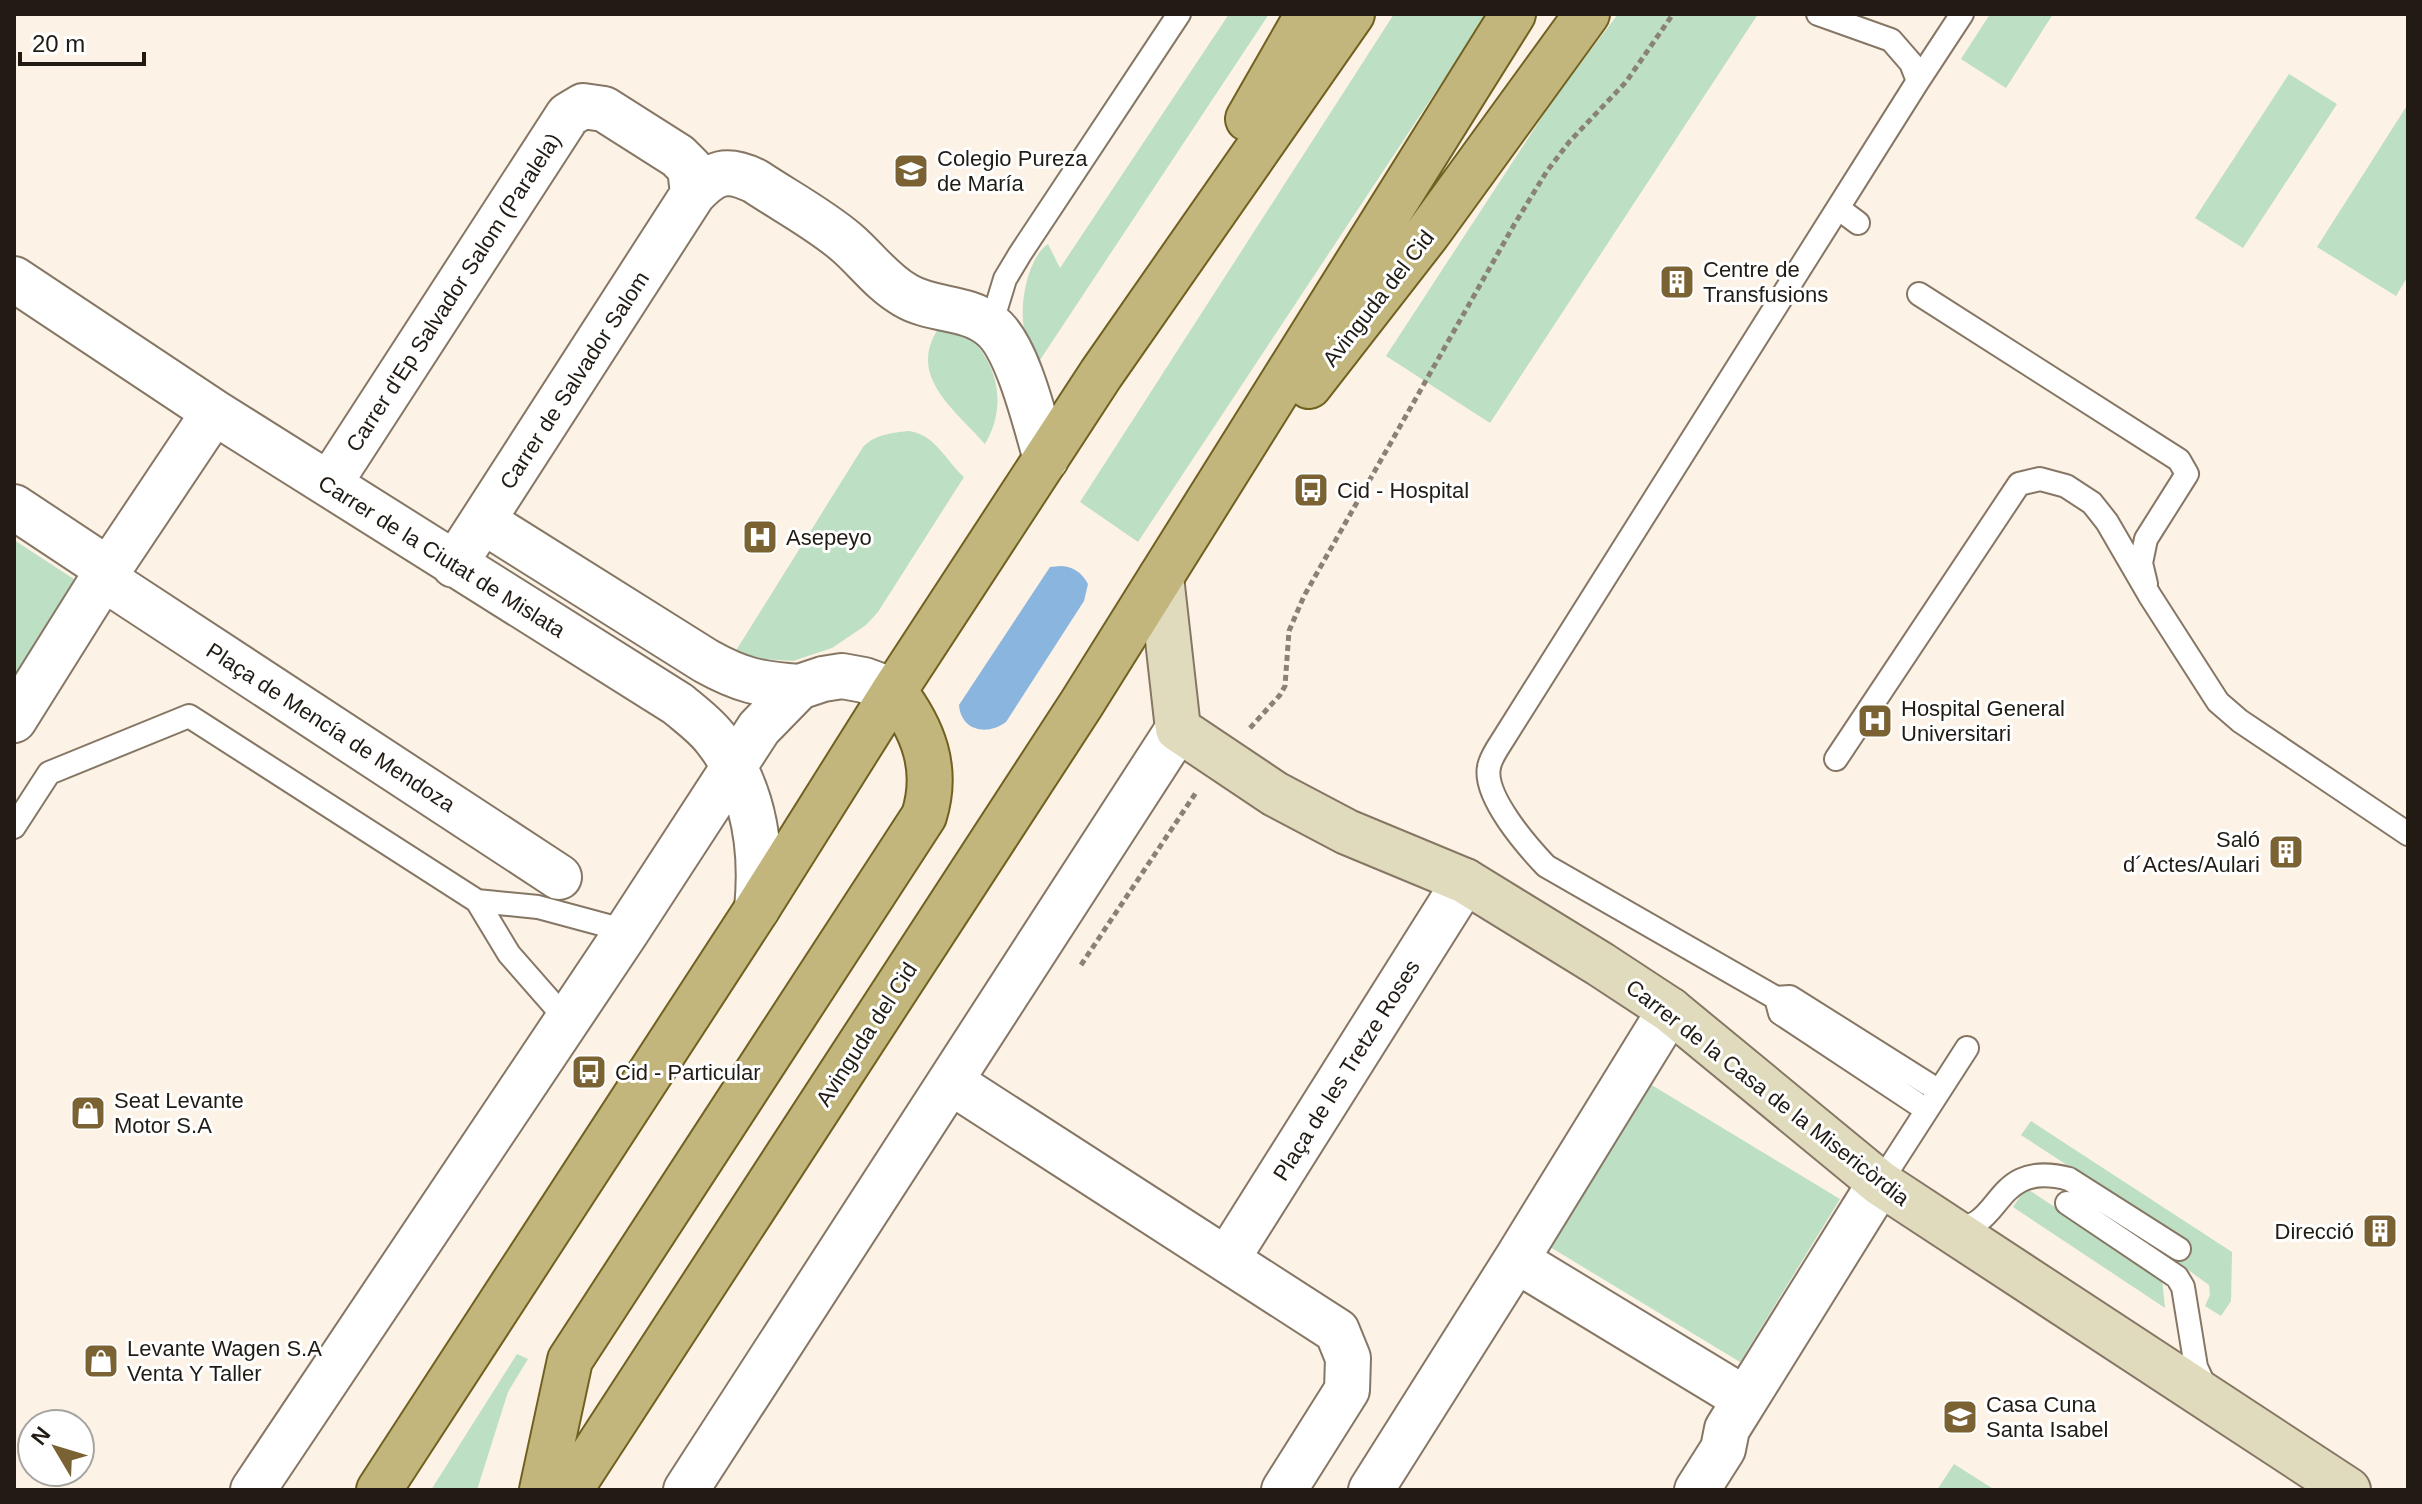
<svg xmlns="http://www.w3.org/2000/svg" width="2422" height="1504" font-family="Helvetica,sans-serif">
  <style>
    .green { fill: #bddfc4 }
    .water { fill: #89b5df }
    .lines { fill: none; stroke-linecap: round; stroke-linejoin: round }
    .lane-casing { stroke: #867664; stroke-width: 26 }
    .street-casing { stroke: #867664; stroke-width: 48 }
    .secondary-casing { stroke: #867664; stroke-width: 48 }
    .primary-casing { stroke: #706120; stroke-width: 48 }
    .path { stroke: #8a8278; stroke-width: 5; stroke-dasharray: 6 4; stroke-linecap: butt }
    .lane { stroke: #fff; stroke-width: 22 }
    .street { stroke: #fff; stroke-width: 44 }
    .secondary { stroke: #e1dbbe; stroke-width: 44 }
    .primary { stroke: #c2b67d; stroke-width: 44 }
    .labels { text-anchor: middle; stroke-width: 6; stroke-linejoin: round; paint-order: stroke }
    .poi-label { font-size: 22px; fill: #211b14; stroke: #fff; text-anchor: start }
    .street-label { font-size: 22px; fill: #211b14; stroke: #fff }
  </style>
  <rect width="100%" height="100%" fill="#fdf2e6"/>
  <path class="green" d="M1229,14H1269L1040,360C1034,352 1028,342 1025,332C1018,309 1027,258 1048,244L1060,268Z
    M1394,14H1487L1138,542L1080,502Z
    M1618,14H1758L1490,423L1386,356L1553,100Z
    M1990,14H2053L2006,88L1961,59Z
    M2289,74L2337,104L2243,248L2195,218Z
    M2408,104V276L2396,296L2317,247Z
    M943,322C950,325 961,327 967,331C971,334 975,341 978,346C1001,376 1004,412 985,444C952,407 903,373 943,322Z
    M909,431C936,435 945,460 964,477L878,612L866,625L832,648L793,661L732,657L863,447C876,434 891,433 909,431Z
    M14,540L83,585L14,691Z
    M1650,1084L1840,1199L1740,1362L1550,1247Z
    M2031,1121L2232,1252L2231,1301L2221,1316L2205,1306L2210,1295L2209,1285L2173,1259L2184,1241L2021,1135Z
    M2026,1188L2162,1278L2165,1308L2013,1207Z
    M517,1354L528,1359L508,1392L477,1490H431Z
    M1954,1464L1995,1490H1937Z"/>
  <path class="water" d="M1061,566C1074,567 1081,572 1088,584L1084,601L1006,722C987,736 961,731 959,705L1050,567Z"/>
  <g class="lines">
    <defs>
      <path id="lane" d="M1818,14L1891,40L1911,63L1918,81L1497,749C1494,754 1490,761 1489,767C1483,796 1527,846 1546,866L1776,998L1790,997L1928,1084
        M1918,81L1962,14
        M1838,208L1858,223
        M1919,294L2179,460L2187,474L2146,539L2141,563L2146,584
        M991,325L1005,279L1020,254L1179,14
        M1836,759L2019,484L2040,479L2066,486L2092,503L2107,522L2150,596L2218,702L2240,721L2408,834
        M14,827L49,773L189,716L477,901L538,907L627,931
        M477,901L509,954L566,1019
        M1776,998L1780,1013L1916,1103
        M1880,1183L1967,1048
        M2067,1203L2177,1277L2183,1287L2196,1367L2207,1391
        M1951,1227C2004,1234 1990,1158 2069,1179L2179,1249"/>
      <path id="street" d="M14,279L214,412L678,704C691,715 705,725 715,738C754,787 763,849 757,909
        M329,484L568,115L583,106L604,109L678,156L690,168L693,194
        M14,507L109,570
        M483,521L706,661C742,681 759,684 799,687
        M454,565L693,194C714,172 726,167 755,181C785,201 819,219 846,242C866,259 882,282 905,295C931,311 966,306 990,325C1018,345 1036,426 1046,459
        M103,578L559,877
        M14,720L103,578L214,412
        M1670,1010L1516,1260L1745,1399
        M951,1082L1337,1331L1348,1358L1347,1390L1284,1490
        M1227,1259L1465,881
        M253,1490L627,931L759,728L799,687L823,679L842,676L864,680L894,691
        M686,1490L1178,729
        M1371,1490L1516,1260
        M1697,1490L1723,1449L1727,1429L1880,1183"/>
      <path id="secondary" d="M1161,577L1178,729L1275,794L1347,832L1465,881L1600,964L1670,1010L1880,1183L2348,1490"/>
      <path id="primary" d="M1248,119L1308,14
        M1309,386L1428,233L1587,14
        M379,1490L757,909L894,691L1101,374L1352,14
        M542,1490L570,1360L924,816C939,768 923,729 894,691
        M570,1490L1082,703L1513,14"/>
    </defs>
    <use href="#lane" class="lane-casing"/>
    <use href="#street" class="street-casing"/>
    <use href="#secondary" class="secondary-casing"/>
    <use href="#primary" class="primary-casing"/>
    <path class="path" d="M1250,728L1280,695L1285,686L1289,631L1304,596L1514,225L1547,171L1570,141L1626,82L1673,14
      M1081,965L1197,791"/>
    <use href="#lane" class="lane"/>
    <use href="#street" class="street"/>
    <use href="#secondary" class="secondary"/>
    <use href="#primary" class="primary"/>
  </g>
  <defs>
    <symbol id="school-square" viewBox="-11 -11 22 22"><rect x="-9" y="-9" width="18" height="18" rx="4" fill="#7a6233" stroke="#fff"/><path d="M0-5L7-2L0 1L-7-2ZM-4 1L0 2.5L4 1V4Q0 6-4 4Z" fill="#fff"/></symbol>
    <symbol id="building-square" viewBox="-11 -11 22 22"><rect x="-9" y="-9" width="18" height="18" rx="4" fill="#7a6233" stroke="#fff"/><path d="M-4-6H4V6H1V3H-1V6H-4ZM-2.5-4.3h1.7v1.8h-1.7ZM.8-4.3h1.7v1.8H.8ZM-2.5-1h1.7V.8h-1.7ZM.8-1h1.7V.8H.8Z" fill="#fff"/></symbol>
    <symbol id="bus-square" viewBox="-11 -11 22 22"><rect x="-9" y="-9" width="18" height="18" rx="4" fill="#7a6233" stroke="#fff"/><path d="M-5-6H5V4H4V6H2V4H-2V6H-4V4H-5ZM-3.5-4V0h7V-4ZM-3.5 1.2v1.5H-2V1.2ZM2 1.2v1.5H3.5V1.2Z" fill="#fff"/></symbol>
    <symbol id="hospital-square" viewBox="-11 -11 22 22"><rect x="-9" y="-9" width="18" height="18" rx="4" fill="#7a6233" stroke="#fff"/><path d="M-5-5h3v3.5h4V-5h3V5h-3V1.5h-4V5h-3Z" fill="#fff"/></symbol>
    <symbol id="shop-square" viewBox="-11 -11 22 22"><rect x="-9" y="-9" width="18" height="18" rx="4" fill="#7a6233" stroke="#fff"/><path d="M-5-2.5h2.3a2.7 3.5 0 0 1 5.4 0H5L5.5 6h-11ZM-1.5-2.5h3a1.5 2.3 0 0 0-3 0Z" fill="#fff"/></symbol>
  </defs>
  <g fill-rule="evenodd">
    <use href="#school-square" x="891" y="151" width="40" height="40"/>
    <use href="#building-square" x="1657" y="262" width="40" height="40"/>
    <use href="#bus-square" x="1291" y="470" width="40" height="40"/>
    <use href="#hospital-square" x="740" y="517" width="40" height="40"/>
    <use href="#hospital-square" x="1855" y="701" width="40" height="40"/>
    <use href="#building-square" x="2266" y="832" width="40" height="40"/>
    <use href="#bus-square" x="569" y="1052" width="40" height="40"/>
    <use href="#shop-square" x="68" y="1093" width="40" height="40"/>
    <use href="#building-square" x="2360" y="1211" width="40" height="40"/>
    <use href="#shop-square" x="81" y="1341" width="40" height="40"/>
    <use href="#school-square" x="1940" y="1397" width="40" height="40"/>
  </g>
  <g class="labels">
    <g class="poi-label">
      <text x="937" y="166">Colegio Pureza<tspan x="937" dy="25">de María</tspan></text>
      <text x="1703" y="277">Centre de<tspan x="1703" dy="25">Transfusions</tspan></text>
      <text x="1337" y="498">Cid - Hospital</text>
      <text x="786" y="545">Asepeyo</text>
      <text x="1901" y="716">Hospital General<tspan x="1901" dy="25">Universitari</tspan></text>
      <text x="2260" y="847" text-anchor="end">Saló<tspan x="2260" dy="25">d´Actes/Aulari</tspan></text>
      <text x="615" y="1080">Cid - Particular</text>
      <text x="114" y="1108">Seat Levante<tspan x="114" dy="25">Motor S.A</tspan></text>
      <text x="2354" y="1239" text-anchor="end">Direcció</text>
      <text x="127" y="1356">Levante Wagen S.A<tspan x="127" dy="25">Venta Y Taller</tspan></text>
      <text x="1986" y="1412">Casa Cuna<tspan x="1986" dy="25">Santa Isabel</tspan></text>
    </g>
    <g class="street-label">
      <text transform="translate(453 292) rotate(-57)" y="8">Carrer d'Ep Salvador Salom (Paralela)</text>
      <text transform="translate(1378 298) rotate(-52)" y="8">Avinguda del Cid</text>
      <text transform="translate(574 380) rotate(-57)" y="8">Carrer de Salvador Salom</text>
      <text transform="translate(442 556) rotate(32)" y="8">Carrer de la Ciutat de Mislata</text>
      <text transform="translate(331 727) rotate(33)" y="8">Plaça de Mencía de Mendoza</text>
      <text transform="translate(866 1034) rotate(-57)" y="8">Avinguda del Cid</text>
      <text transform="translate(1346 1070) rotate(-58)" y="8">Plaça de les Tretze Roses</text>
      <text transform="translate(1768 1092) rotate(38)" y="8">Carrer de la Casa de la Misericòrdia</text>
    </g>
  </g>
  <rect width="2422" height="1504" fill="none" stroke="#211b14" stroke-width="32"/>
  <g transform="translate(56 1448) rotate(308)"><circle r="38" fill="#ffffff" stroke="#a6a4a1" stroke-width="2"/>
  <path d="M0-6L14 30L0 20L-14 30Z" fill="#7a6233"/>
  <text y="-12" font-size="22" font-weight="bold" text-anchor="middle" fill="#211b14">N</text>
  </g>
  <path d="M20 52v12h124v-12" fill="none" stroke="#211b14" stroke-width="4"/>
  <text x="32" y="52" font-size="24" fill="#211b14" stroke="#ffffff" stroke-width="6" paint-order="stroke">20 m</text>
</svg>
